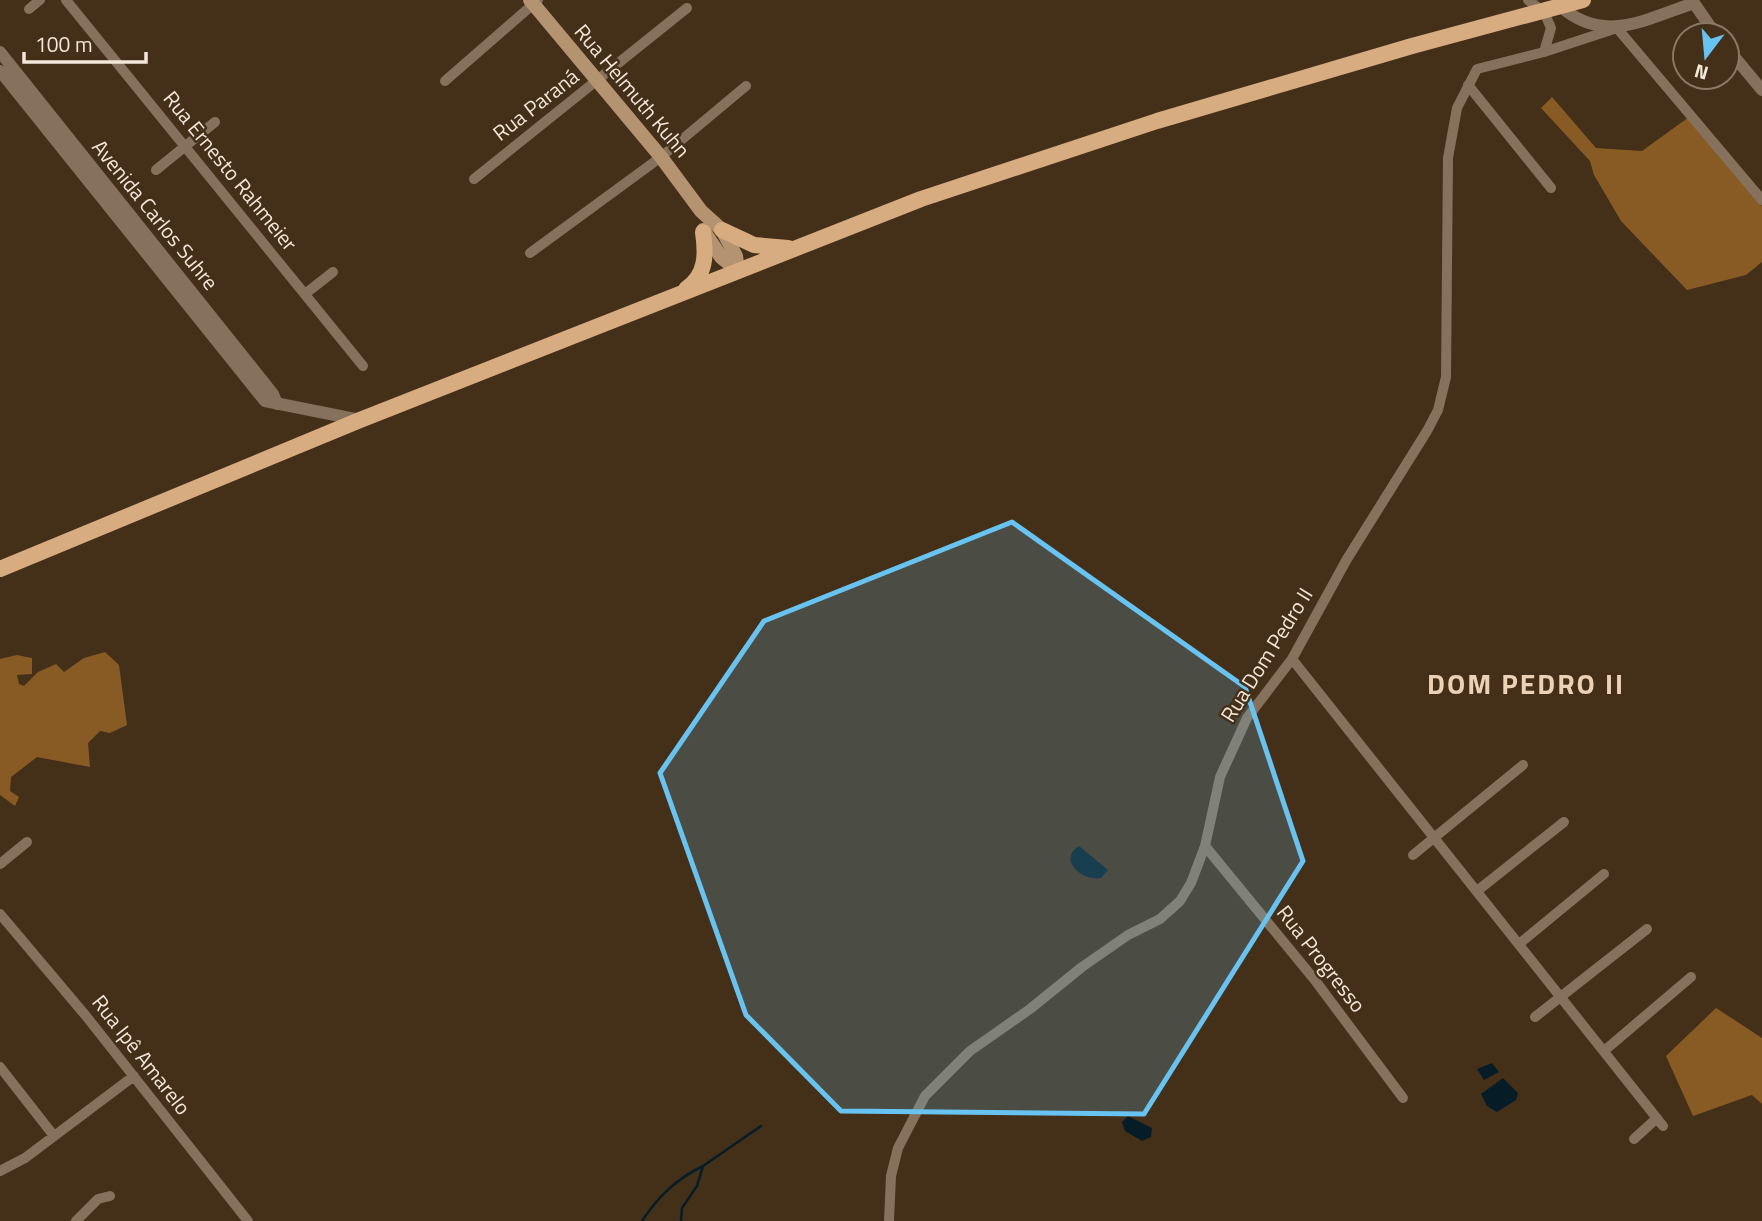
<svg xmlns="http://www.w3.org/2000/svg" width="1762" height="1221" font-family="'Titillium Web',sans-serif">
  <style>
    .forest { fill: #885b25 }
    .water { fill: #061d28 }
    .lines { fill: none; stroke-linecap: round; stroke-linejoin: round }
    .stream { stroke: #061d28; stroke-width: 2.5 }
    .minor { stroke: #86715c; stroke-width: 10 }
    .tertiary { stroke: #86715c; stroke-width: 12 }
    .secondary { stroke: #b49370; stroke-width: 14 }
    .primary { stroke: #d7ac80; stroke-width: 16 }
    .marked { fill: #69c3f1; fill-opacity: 0.2; stroke: #69c3f1; stroke-width: 5; stroke-linejoin: round }
    .labels { text-anchor: middle; stroke-width: 5; stroke-linejoin: round; paint-order: stroke }
    .street-label { font-size: 21px; fill: #f4e7da; stroke: #442f19 }
    .district-label { font-size: 28px; font-weight: bold; letter-spacing: 2px; fill: #ebd1b6; stroke: #442f19 }
  </style>
  <rect width="100%" height="100%" fill="#442f19"/>
  <path class="forest" d="M1552,97L1596,148L1642,151L1689,117L1762,206V262L1746,275L1687,290L1621,221L1594,175L1590,161L1541,108Z
    M105,652L119,665L127,725L110,733L100,731L88,743L90,767L37,757L11,777L10,791L19,797L15,806L0,795V659L17,655L32,658V674L17,675L19,684L24,686L38,672L56,664L64,672L84,658Z
    M1716,1008L1762,1038V1104L1752,1095L1693,1116L1666,1056Z"/>
  <path class="water" d="M1079,846L1108,870L1101,878C1083,882 1057,860 1079,846Z
    M1492,1063L1499,1072L1484,1080L1477,1069Z
    M1503,1078L1518,1093L1516,1100L1497,1112L1487,1106L1481,1094Z
    M1128,1116L1152,1128L1151,1137L1142,1141L1125,1131L1122,1122Z"/>
  <g class="lines">
    <path class="stream" d="M642,1221C658,1197 676,1179 703,1166
      M681,1221L682,1208L697,1186L703,1166L761,1126"/>
    <path class="minor" d="M66,0L363,366
      M1528,0L1544,12L1551,28L1544,52
      M29,9L40,0
      M445,81L538,0
      M1468,85L1551,188
      M156,170L215,122
      M474,179L687,8
      M530,253L661,157L746,86
      M305,294L333,272
      M1292,659L1663,1126
      M1205,846L1314,979L1403,1098
      M1413,855L1523,765
      M0,864L27,842
      M1477,891L1564,822
      M0,914L86,1016L248,1221
      M1519,944L1604,874
      M1535,1017L1647,929
      M1604,1051L1691,977
      M0,1067L54,1136
      M1634,1139L1657,1118
      M0,1171L25,1158L134,1076
      M76,1221L98,1199L110,1196
      M889,1221L891,1176L898,1148L925,1096L970,1051L1030,1009L1082,967L1128,935L1160,919L1180,901L1191,883L1205,846L1220,777L1247,718L1292,659L1347,559L1427,431L1438,410L1446,377L1448,158L1457,108L1477,69L1544,52L1617,28L1762,200"/>
    <path class="tertiary" d="M1560,0V6C1604,45 1646,19 1694,3L1716,35
      M1727,48L1762,90
      M0,52L273,394L277,404
      M0,71L265,401L360,420"/>
    <path class="secondary" d="M530,0L661,157L701,211L722,230L736,256L738,271
      M703,230L721,257L738,271"/>
    <path class="primary" d="M722,230L754,245L788,248
      M686,289C707,275 706,253 703,232
      M0,569L360,420L921,199L1157,121L1412,46L1583,0"/>
  </g>
  <path class="marked" d="M1012,522L1245,687L1303,861L1144,1114L841,1111L746,1015L660,773L764,621Z"/>
  <g class="labels">
    <g class="street-label">
      <text transform="translate(632 91) rotate(50)" y="7">Rua Helmuth Kuhn</text>
      <text transform="translate(536 105) rotate(-38)" y="7">Rua Paraná</text>
      <text transform="translate(230 171) rotate(51)" y="7">Rua Ernesto Rahmeier</text>
      <text transform="translate(155 215) rotate(51)" y="7">Avenida Carlos Suhre</text>
      <text transform="translate(1267 655) rotate(-58)" y="7">Rua Dom Pedro II</text>
      <text transform="translate(1321 959) rotate(52)" y="7">Rua Progresso</text>
      <text transform="translate(141 1055) rotate(52)" y="7">Rua Ipê Amarelo</text>
    </g>
    <g class="district-label">
      <text x="1526" y="694">DOM PEDRO II</text>
    </g>
  </g>
  <g transform="translate(1706 56) rotate(196)"><circle r="33" fill="#442f19" stroke="#8a7966" stroke-width="2"/>
  <path d="M0-5L12 26L0 18L-12 26Z" fill="#69c3f1"/>
  <text y="-10" font-size="19" font-weight="bold" text-anchor="middle" fill="#f4e7da">N</text>
  </g>
  <path d="M24 52v10h122v-10" fill="none" stroke="#f4e7da" stroke-width="3.5"/>
  <text x="35" y="52" font-size="21" fill="#f4e7da" stroke="#442f19" stroke-width="5" paint-order="stroke">100 m</text>
</svg>
